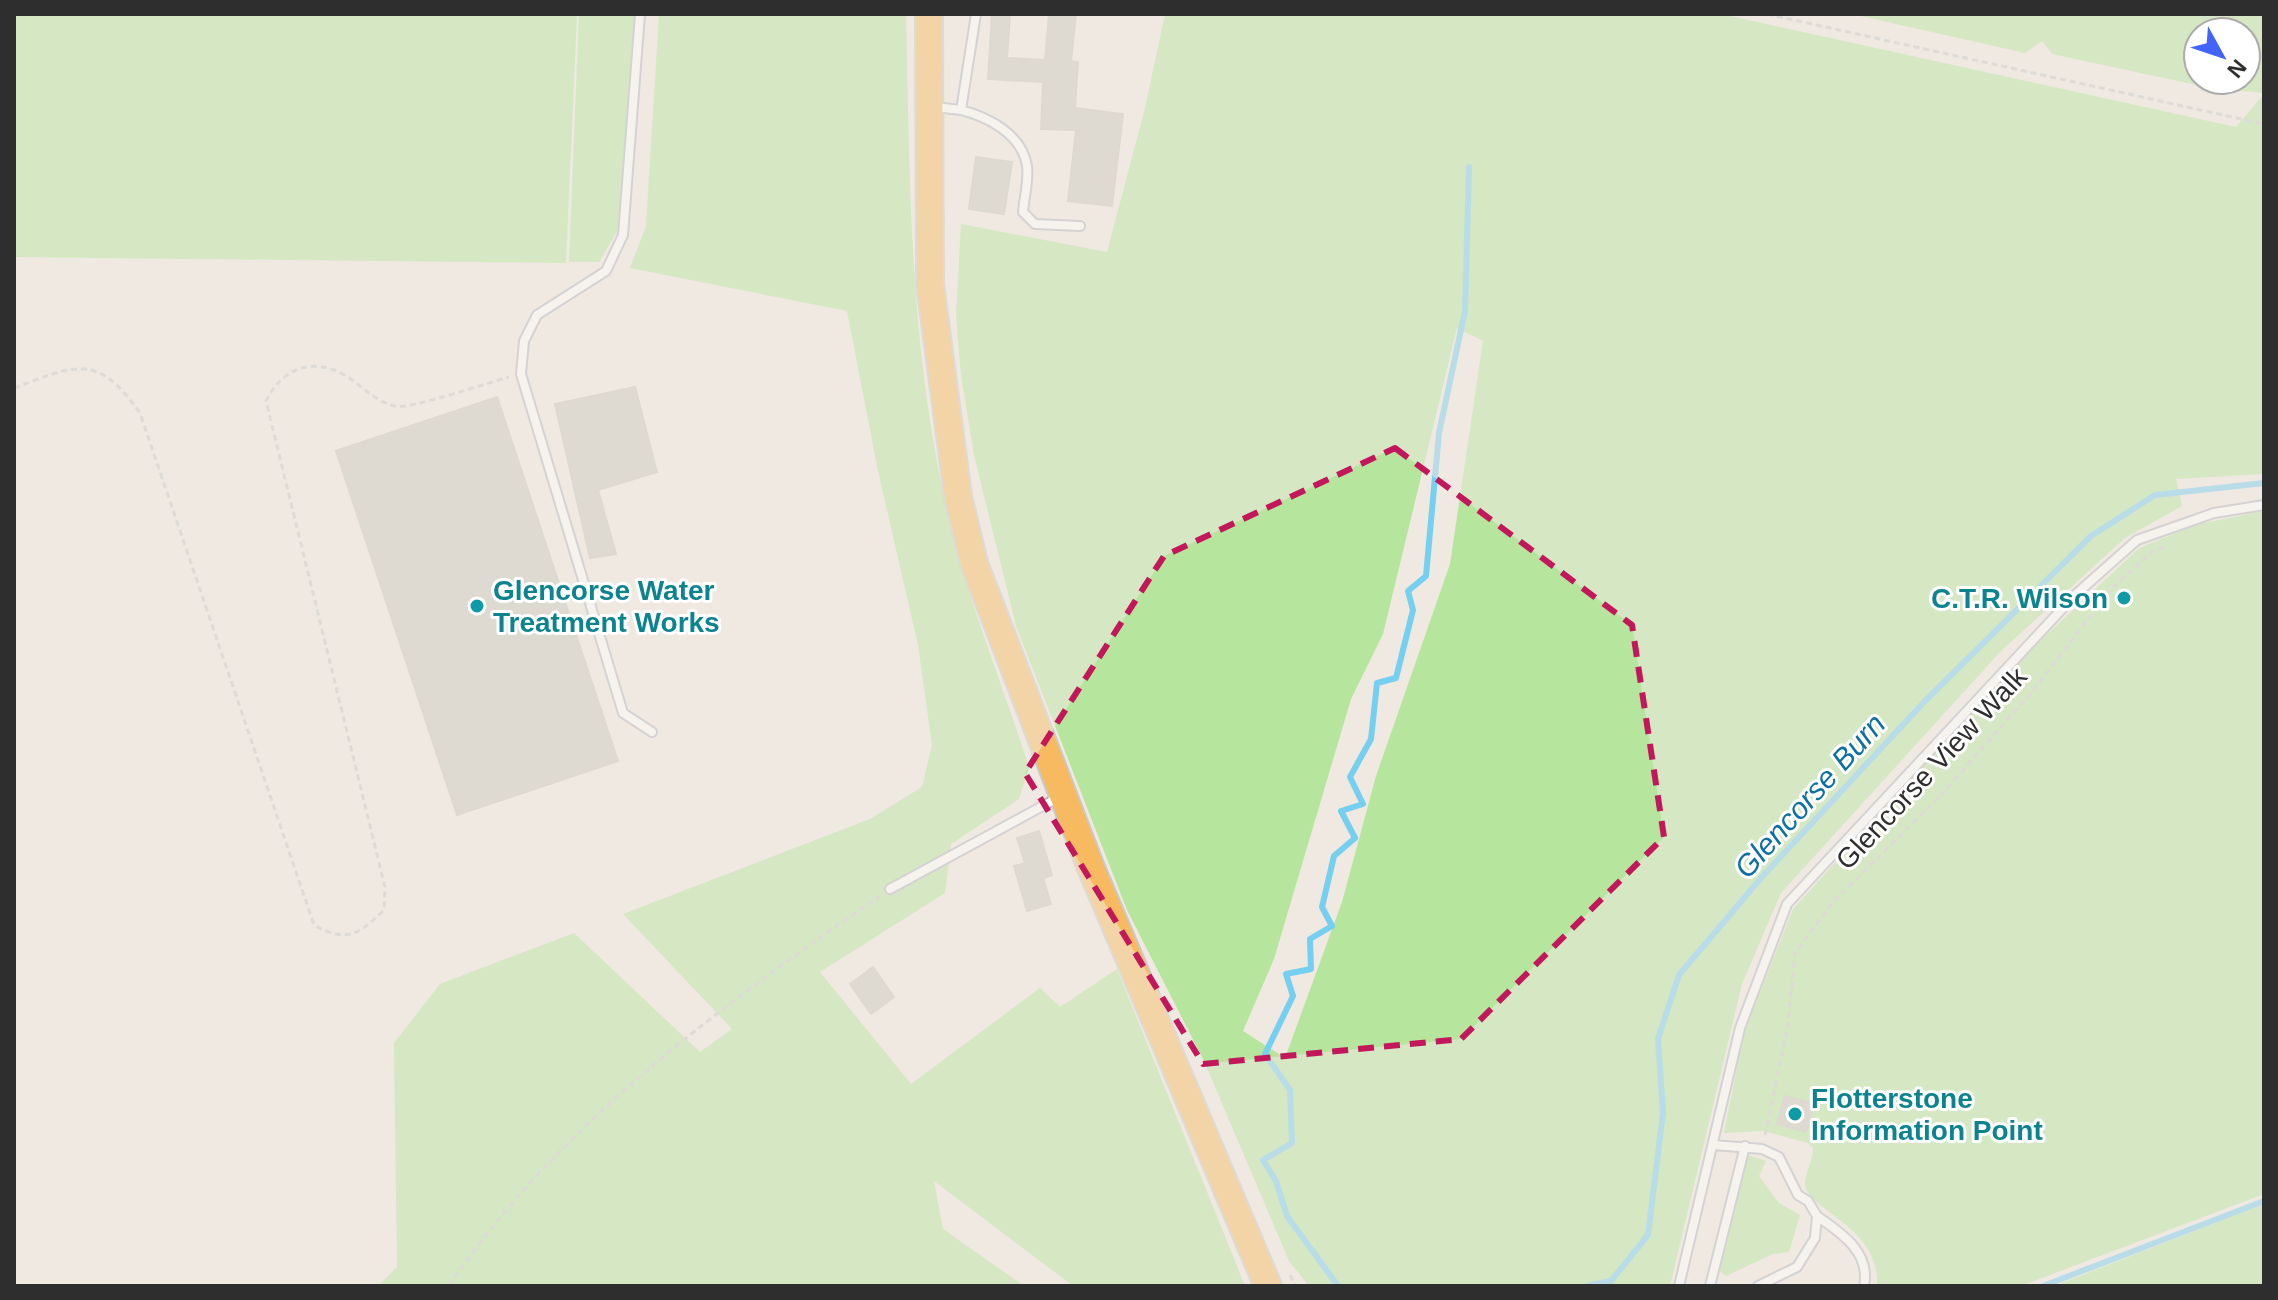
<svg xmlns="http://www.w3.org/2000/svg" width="2278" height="1300" font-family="Helvetica,sans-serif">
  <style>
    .green { fill: #b6e59e; fill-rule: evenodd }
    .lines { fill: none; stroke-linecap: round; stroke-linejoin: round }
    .stream { stroke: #75cff0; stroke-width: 6 }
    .building { fill: #cbc7bf; stroke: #cbc5ba; stroke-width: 2 }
    .service-casing { stroke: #b4b7c1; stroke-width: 12 }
    .trunk-casing { stroke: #c9c9c9; stroke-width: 30 }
    .path { stroke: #c9c9c9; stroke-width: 3; stroke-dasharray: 6 4; stroke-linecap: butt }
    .service { stroke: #fff; stroke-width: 8 }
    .trunk { stroke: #f8ba60; stroke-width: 26 }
    .marked { fill: none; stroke: #c2185b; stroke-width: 6; stroke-dasharray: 16 10; stroke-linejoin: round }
    .culture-dot { fill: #0f9aa8; stroke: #fff; stroke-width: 3 }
    .labels { text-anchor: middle; stroke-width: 6; stroke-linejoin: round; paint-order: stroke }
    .culture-label { font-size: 28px; font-weight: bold; fill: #0d838f; stroke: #fff; text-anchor: start }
    .street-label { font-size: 28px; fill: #2e2e2e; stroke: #fff }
    .water-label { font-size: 30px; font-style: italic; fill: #0d6fa3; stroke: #fff }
  </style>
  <rect width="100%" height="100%" fill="#efe9e1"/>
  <path class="green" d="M14,14H577L566,263L14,257Z
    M579,14H637L619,228L599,262H569Z
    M659,14H906C910,190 909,358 952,531C972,611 1004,689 1029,767L1019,799L951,844L945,893L820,972L911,1084L1040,988L1060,1007L1117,969L1245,1286H1073L934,1181L943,1229L1024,1286H378L397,1267L394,1043L440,984L574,933L700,1052L732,1029L623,914L870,819L922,787L932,745L918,645L878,471L847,311L630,268L646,226Z
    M1165,14H1721L2236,127L2264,94V474L2176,479L2182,506L2125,538L2001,651L1781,893L1742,984L1670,1286H1309L1289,1261L1204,1061L1127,910L1016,626L974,455L961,376L956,315L961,224L1107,252L1145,108ZM1457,328L1483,341L1450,564L1376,776L1342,902L1285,1058L1243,1031L1274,959L1351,699L1383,634Z
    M1852,14H2264V93L2206,87L2052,54L2042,41L2025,53ZM2198,32H2246V80H2198Z
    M2264,511V1194L2021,1286H1877C1881,1226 1806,1210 1805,1184C1805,1173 1813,1161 1813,1148L1808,1143L1763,1131L1724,1133L1744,1033L1793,909L2022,658L2139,548L2199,524Z
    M1748,1155L1766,1161L1759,1176L1779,1203L1800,1215L1789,1252L1773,1254L1726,1276L1718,1270Z
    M2264,1204V1286H2062V1283Z"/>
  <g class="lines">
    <path class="stream" d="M1338,1286L1287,1216L1276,1181L1263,1160L1292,1143L1290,1090L1265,1054L1293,996L1286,974L1311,969L1310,939L1332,926L1322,907L1334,856L1355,838L1341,811L1363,804L1350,777L1371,739L1377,683L1396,678L1413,610L1408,591L1426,576L1439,433L1465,311L1469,167
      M1587,1286L1611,1281L1648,1235L1663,1113L1658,1039L1679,975L1761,878L1925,701L2091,536L2155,495L2264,483
      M2043,1286L2264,1201"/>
  </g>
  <path class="building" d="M992,14H1010L1007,58L1045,60L1049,14H1076L1071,61L1078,62L1075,108L1123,114L1112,206L1068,201L1076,130L1041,129L1043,82L988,79Z
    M976,157L1012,162L1004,214L969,209Z
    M635,387L657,472L598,490L616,554L590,558L555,404Z
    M497,397L618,761L457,815L336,451Z
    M1039,831L1052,875L1043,878L1051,904L1027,911L1014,866L1025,863L1017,838Z
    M873,967L894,997L871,1014L850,984Z
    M1785,1096L1814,1104L1806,1132L1777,1124Z"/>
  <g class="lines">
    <defs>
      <path id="service" d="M640,14L623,235L606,271L537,315L524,341L521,374L623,713L652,732
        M935,107L961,110L976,14
        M961,110C988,117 1022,134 1027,166C1029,180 1024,198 1023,212L1035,224L1080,226
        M890,889L1061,796
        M1714,1145L1762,1149L1779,1157L1798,1195L1808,1201L1817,1216L1815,1238L1797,1267L1758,1286
        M1817,1216C1841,1233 1871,1252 1864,1286
        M1679,1286L1740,1028L1787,904L2075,595L2137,540L2214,513L2264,505
        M1710,1286L1745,1146"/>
      <path id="trunk" d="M929,14L930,284L958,496L974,563L1091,868L1268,1286"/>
    </defs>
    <use href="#service" class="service-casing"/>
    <use href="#trunk" class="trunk-casing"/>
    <path class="path" d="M1767,14L2264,124
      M14,388C76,365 97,352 140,413L314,925C347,943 358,935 384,910L385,887L266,401C283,367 314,356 348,377C363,387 376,402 395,406C409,410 490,382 509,377
      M1765,1135L1788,1025L1795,953L1833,902L1939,797L2031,693L2114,586L2152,552L2165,547
      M1290,1275L1296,1286
      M449,1286C557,1125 722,1005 880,896"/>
    <use href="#service" class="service"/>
    <use href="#trunk" class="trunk"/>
  </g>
  <path d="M0 0H2278V1300H0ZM1395,448L1632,625L1664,837L1461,1039L1203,1064L1025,773L1164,556Z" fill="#efe9e1" fill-opacity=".55" fill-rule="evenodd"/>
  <path class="marked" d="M1395,448L1632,625L1664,837L1461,1039L1203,1064L1025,773L1164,556Z"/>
  <g class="culture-dot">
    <circle cx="2124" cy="598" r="8"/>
    <circle cx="477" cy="606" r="8"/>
    <circle cx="1795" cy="1114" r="8"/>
  </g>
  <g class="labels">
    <g class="culture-label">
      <text x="493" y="600">Glencorse Water<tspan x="493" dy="32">Treatment Works</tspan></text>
      <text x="2108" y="608" text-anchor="end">C.T.R. Wilson</text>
      <text x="1811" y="1108">Flotterstone<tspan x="1811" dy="32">Information Point</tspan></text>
    </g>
    <g class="street-label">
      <text transform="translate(1931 768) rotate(-47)" y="10">Glencorse View Walk</text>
    </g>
    <g class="water-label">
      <text transform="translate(1810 796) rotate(-48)" y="10">Glencorse Burn</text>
    </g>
  </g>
  <rect width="2278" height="1300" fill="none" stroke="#2e2e2e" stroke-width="32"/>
  <g transform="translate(2222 56) rotate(130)"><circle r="38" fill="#ffffff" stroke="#ababab" stroke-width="2"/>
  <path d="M0-6L14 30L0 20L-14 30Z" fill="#4264fb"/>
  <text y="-12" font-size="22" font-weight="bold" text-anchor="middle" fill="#2e2e2e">N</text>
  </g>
</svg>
